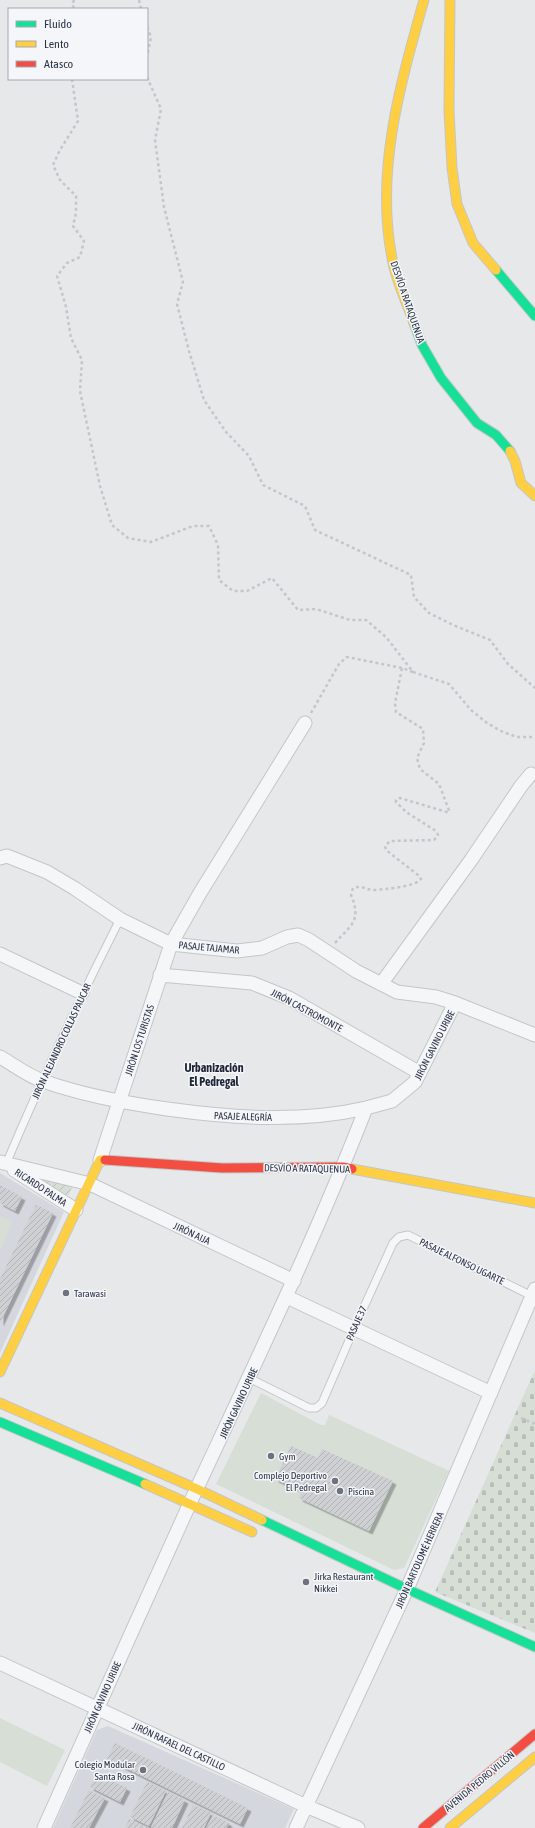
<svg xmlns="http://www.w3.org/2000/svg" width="535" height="1828" font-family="'Asap Condensed',sans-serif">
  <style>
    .built { fill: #d4d7dd }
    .cemetery { fill: url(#cemetery-stones) }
    .garden { fill: url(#garden-furrows) }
    .pitch { fill: #d6ded6 }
    .building { fill: url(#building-hatch); filter: url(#shadow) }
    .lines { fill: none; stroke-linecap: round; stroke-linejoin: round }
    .lane-casing { stroke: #c4c6c8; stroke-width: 9 }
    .street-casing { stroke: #c4c6c8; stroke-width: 15 }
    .fast-casing { stroke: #c4c6c8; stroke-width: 11 }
    .slow-casing { stroke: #c4c6c8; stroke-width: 11 }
    .jam-casing { stroke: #c4c6c8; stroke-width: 11 }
    .path { stroke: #c5c6ca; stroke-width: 2.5; stroke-dasharray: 3 3; stroke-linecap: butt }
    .lane { stroke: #f5f6f7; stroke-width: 7 }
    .street { stroke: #f5f6f7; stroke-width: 13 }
    .fast { stroke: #16e098; stroke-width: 9 }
    .slow { stroke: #ffcf43; stroke-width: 9 }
    .jam { stroke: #f24e42; stroke-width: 9 }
    .poi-dot { fill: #6c737f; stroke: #f4f6f9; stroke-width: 1.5 }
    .labels { text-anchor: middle; stroke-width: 3; stroke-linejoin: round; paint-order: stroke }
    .street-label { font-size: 10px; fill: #2b3445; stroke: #f4f6f9 }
    .poi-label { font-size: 10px; fill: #2b3445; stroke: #f4f6f9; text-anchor: start }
    .quarter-label { font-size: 12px; font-weight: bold; fill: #1d2536; stroke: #f4f6f9 }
  </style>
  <defs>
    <pattern id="cemetery-stones" width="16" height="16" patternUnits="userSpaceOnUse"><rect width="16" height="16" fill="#d6ded6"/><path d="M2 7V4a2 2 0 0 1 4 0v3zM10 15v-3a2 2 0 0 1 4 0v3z" fill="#b8bfb9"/></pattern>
    <pattern id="garden-furrows" width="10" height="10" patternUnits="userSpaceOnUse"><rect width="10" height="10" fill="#d6ded6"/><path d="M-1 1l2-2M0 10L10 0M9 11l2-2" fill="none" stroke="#b8bfb9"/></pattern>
    <pattern id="building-hatch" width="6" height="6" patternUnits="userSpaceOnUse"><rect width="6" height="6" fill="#ced0d3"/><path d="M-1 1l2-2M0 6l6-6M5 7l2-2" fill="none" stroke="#b1b3b6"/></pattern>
    <filter id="shadow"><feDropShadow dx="3.5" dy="3.5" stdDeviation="0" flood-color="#0004"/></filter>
  </defs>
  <rect width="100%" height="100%" fill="#e6e8ea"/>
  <path class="built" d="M0,1173L64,1212L0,1353Z
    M108,1726L294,1809L285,1828H53L97,1730Z"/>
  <path class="cemetery" d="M535,1370V1633L435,1592Z"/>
  <path class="garden" d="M29,1176L73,1184L69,1195H66Z"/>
  <path class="pitch" d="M0,1216L13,1222L0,1251Z
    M261,1393L321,1425H325L329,1415L449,1471L404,1568L394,1570L216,1484Z
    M0,1718L65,1750L47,1786L0,1762Z"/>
  <path class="building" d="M0,1185L22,1197L15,1211L0,1203Z
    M36,1205L53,1213L0,1323V1279Z
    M291,1446L318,1458L322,1449L393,1481L369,1531L299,1498L302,1491L275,1479Z
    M115,1743L248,1808L240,1824L107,1759Z
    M96,1773L127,1788L120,1802L90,1787Z
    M147,1782L166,1791L149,1826L130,1817Z
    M89,1790L105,1798L89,1828H70Z
    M168,1792L185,1800L172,1828H153L151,1827Z
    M193,1805L211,1813L204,1828H182Z
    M213,1815L229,1823L226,1828H206Z
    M129,1819L149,1828H125Z"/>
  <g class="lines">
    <defs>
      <path id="lane" d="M6,1164C41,1081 79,1000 120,919
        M249,1378L309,1408H316L322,1403L354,1329L393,1243L399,1237L408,1235L532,1296"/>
      <path id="street" d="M0,858L7,856L47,872L74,888L120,919L171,944L237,951L262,948L287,937L298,935L309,940L356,971L397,992L436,997L455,1003L535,1035
        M0,954L82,993
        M160,975L252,983L289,998L420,1073
        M381,984L471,860L521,786L531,774
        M0,1057C14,1065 28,1076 43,1081C82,1095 125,1103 167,1109C233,1118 301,1123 366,1108
        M100,1160L171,944L200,893L305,723
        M0,1162L90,1184L294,1281
        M14,1170L76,1210
        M287,1297L491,1393
        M0,1663L306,1806L358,1828
        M44,1828C92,1720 141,1611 190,1503C251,1372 314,1242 366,1108L392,1101L415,1082L455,1003
        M296,1828L407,1589L535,1289"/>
      <path id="fast" d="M496,270L535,316
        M414,323L422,345L441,378L477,423L496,435L510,451
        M0,1422L145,1484
        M262,1520L407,1589L535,1647"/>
      <path id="slow" d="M450,0L449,110L452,168L457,204L473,243L496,270
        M414,323C407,303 397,283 393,263C374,174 400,85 424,0
        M510,451L515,461L521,483L535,496
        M352,1169L535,1203
        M0,1372L100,1160H105
        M0,1403L197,1489L262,1520
        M145,1484L252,1532
        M450,1828L535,1757"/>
      <path id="jam" d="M105,1160L222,1168L343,1167L352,1169
        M423,1828L535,1734"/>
    </defs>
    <use href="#lane" class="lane-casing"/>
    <use href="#street" class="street-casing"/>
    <use href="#fast" class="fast-casing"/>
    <use href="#slow" class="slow-casing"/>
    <use href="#jam" class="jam-casing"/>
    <path class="path" d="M74,0L72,5L75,9
      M139,0L141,9
      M147,27L151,37L147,56
      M147,77L161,109L155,140L164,207L183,282L177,304L189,351L204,400L226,432L249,456L263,485L305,506L315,530L411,575L414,597L429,613L453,625L490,640L508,664L535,688
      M72,79L78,121L60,150L53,165L60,180L76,196V213L73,226L84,241L80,257L67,263L57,276L66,307L71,338L82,360L80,391L100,486L112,525L128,538L151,542L193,526H209L218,545L219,580L233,591H247L272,578L298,610L316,609L350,620H366L386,637L413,672L449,684L471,710L487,723L503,732L517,737H535
      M413,672L402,668L395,703L396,712L423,729L424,743L417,758L420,769L439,784L450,813
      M311,713L339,664L347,657L402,668
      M335,943C351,925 362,921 351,895L353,888C363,885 365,890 375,890C385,889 415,887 421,879L418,875L386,850L385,846L390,841L434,840L438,835L436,831L406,812L396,802V800L400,798L450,813
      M521,1418L535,1424"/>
    <use href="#lane" class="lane"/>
    <use href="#street" class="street"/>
    <use href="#fast" class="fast"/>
    <use href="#slow" class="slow"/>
    <use href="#jam" class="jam"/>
  </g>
  <g class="poi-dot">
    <circle cx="66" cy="1293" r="4"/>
    <circle cx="271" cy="1456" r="4"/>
    <circle cx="335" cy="1481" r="4"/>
    <circle cx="340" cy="1491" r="4"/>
    <circle cx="306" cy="1582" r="4"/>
    <circle cx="143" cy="1770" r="4"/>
  </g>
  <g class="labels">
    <g class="street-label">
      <text transform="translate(408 302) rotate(71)" y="4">DESVÍO A RATAQUENUA</text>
      <text transform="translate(209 947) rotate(5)" y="4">PASAJE TAJAMAR</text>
      <text transform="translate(307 1010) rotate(28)" y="4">JIRÓN CASTROMONTE</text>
      <text transform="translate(139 1040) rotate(-72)" y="4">JIRÓN LOS TURISTAS</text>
      <text transform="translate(61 1041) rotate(-65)" y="4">JIRÓN ALEJANDRO COLLAS PAUCAR</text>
      <text transform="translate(434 1045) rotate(-63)" y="4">JIRÓN GAVINO URIBE</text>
      <text transform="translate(243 1116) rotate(2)" y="4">PASAJE ALEGRÍA</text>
      <text transform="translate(307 1168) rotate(1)" y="4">DESVÍO A RATAQUENUA</text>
      <text transform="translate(41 1187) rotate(33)" y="4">RICARDO PALMA</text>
      <text transform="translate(192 1233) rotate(25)" y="4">JIRÓN AIJA</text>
      <text transform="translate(462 1261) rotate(26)" y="4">PASAJE ALFONSO UGARTE</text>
      <text transform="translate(356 1323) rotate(-66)" y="4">PASAJE 37</text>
      <text transform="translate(238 1403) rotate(-65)" y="4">JIRÓN GAVINO URIBE</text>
      <text transform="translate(419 1560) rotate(-66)" y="4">JIRÓN BARTOLOMÉ HERRERA</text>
      <text transform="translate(102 1697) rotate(-66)" y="4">JIRÓN GAVINO URIBE</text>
      <text transform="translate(179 1746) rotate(25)" y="4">JIRÓN RAFAEL DEL CASTILLO</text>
      <text transform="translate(479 1781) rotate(-40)" y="4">AVENIDA PEDRO VILLÓN</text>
    </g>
    <g class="poi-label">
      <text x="74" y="1297">Tarawasi</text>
      <text x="279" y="1460">Gym</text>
      <text x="327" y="1479" text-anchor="end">Complejo Deportivo<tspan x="327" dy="12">El Pedregal</tspan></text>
      <text x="348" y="1495">Piscina</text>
      <text x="314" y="1580">Jirka Restaurant<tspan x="314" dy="12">Nikkei</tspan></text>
      <text x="135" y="1768" text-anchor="end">Colegio Modular<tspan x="135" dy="12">Santa Rosa</tspan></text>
    </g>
    <g class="quarter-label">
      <text x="214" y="1072">Urbanización<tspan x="214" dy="14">El Pedregal</tspan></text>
    </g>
  </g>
  <rect x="8" y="8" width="140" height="72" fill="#f4f6f9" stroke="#a4a8b1"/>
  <rect x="16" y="21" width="20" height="6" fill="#16e098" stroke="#a4a8b1"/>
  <text x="44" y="28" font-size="12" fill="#2b3445">Fluido</text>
  <rect x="16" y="41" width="20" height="6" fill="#ffcf43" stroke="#a4a8b1"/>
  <text x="44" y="48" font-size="12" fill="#2b3445">Lento</text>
  <rect x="16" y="61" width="20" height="6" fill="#f24e42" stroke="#a4a8b1"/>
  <text x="44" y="68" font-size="12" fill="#2b3445">Atasco</text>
</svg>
